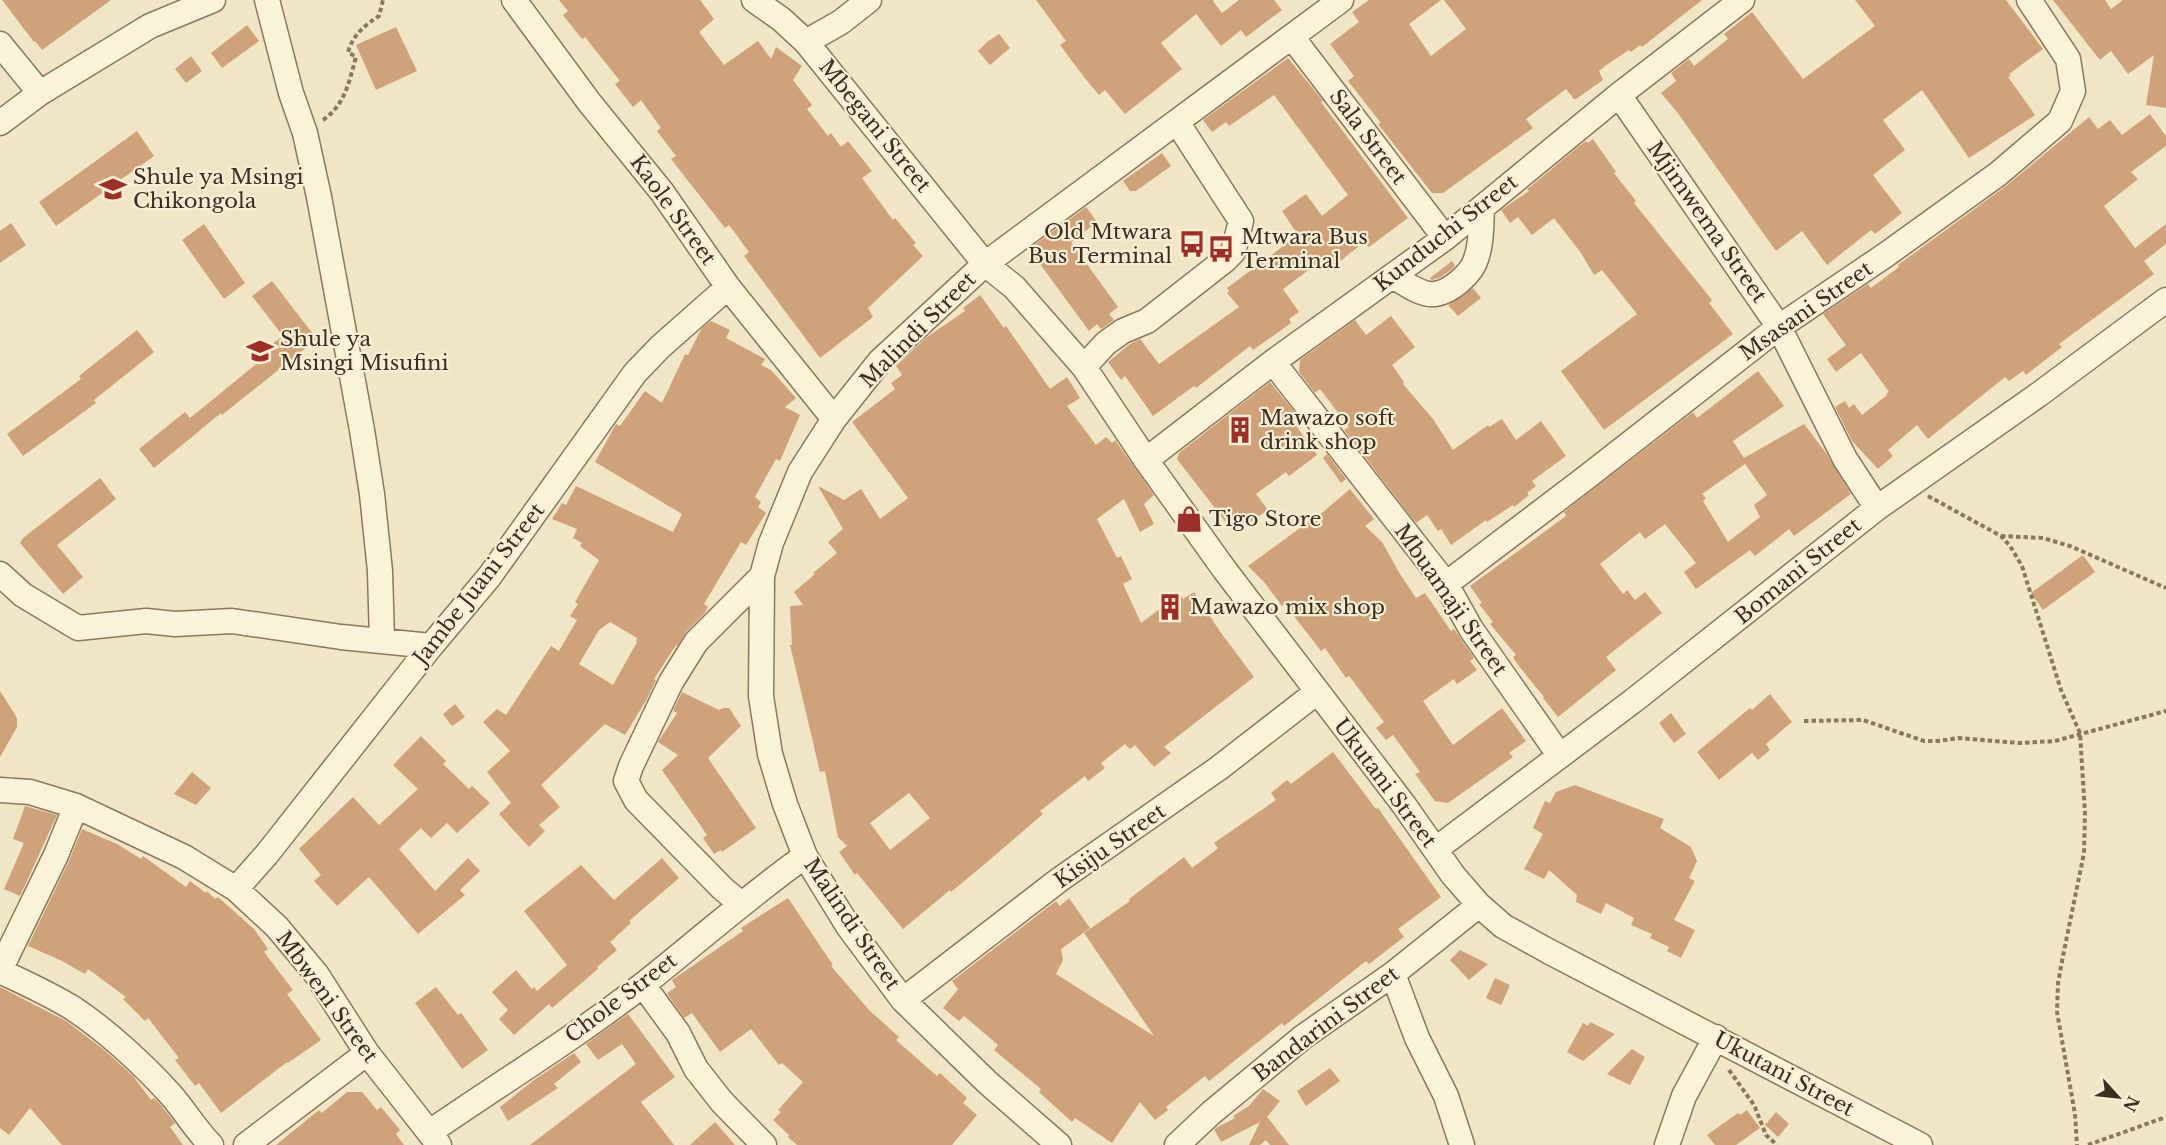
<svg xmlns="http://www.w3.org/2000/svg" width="2166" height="1145" font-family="'Libre Baskerville',serif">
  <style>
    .building { fill: #cfa279; fill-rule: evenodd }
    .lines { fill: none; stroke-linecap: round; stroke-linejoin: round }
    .minor-casing { stroke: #8c775a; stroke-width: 27 }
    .path { stroke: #8c775a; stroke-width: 4; stroke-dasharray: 4.5 3; stroke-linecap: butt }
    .minor { stroke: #faf2d9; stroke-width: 24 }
    .labels { text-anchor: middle; stroke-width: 4.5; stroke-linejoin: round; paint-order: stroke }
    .street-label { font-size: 21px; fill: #3b2e1e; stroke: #f7efd5 }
    .poi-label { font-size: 21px; fill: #3b2e1e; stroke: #f7efd5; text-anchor: start }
  </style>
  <rect width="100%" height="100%" fill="#f0e6c5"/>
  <path class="building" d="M2,0H111L42,50L35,41L34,42Z
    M559,0H700L714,19L699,32L724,65L758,41L771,59L776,47L802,66L793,80L812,105L807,109L828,136L831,133L841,147L848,141L872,171L862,178L893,220L895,218L916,243L913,245L923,256L868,308L873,317L820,358L744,256L749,252L729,225L725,228L671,159L676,156L657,131L661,128L641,100L633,107L615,84L620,81L585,37L582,39L563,15L568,11Z
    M1036,0H1214L1213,1L1222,13L1239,0H1274L1282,10L1246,37L1241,30L1221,46L1196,14L1161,43L1182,69L1125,114L1105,90L1099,95L1084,77L1060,45L1066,41Z
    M1369,0H1441L1409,24L1431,56L1466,29L1444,0H1702L1642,47L1640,45L1631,52L1629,50L1605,66L1599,71L1603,80L1576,99H1574L1566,89L1526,119L1533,128L1443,193H1432L1378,124L1381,123L1348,81L1354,76L1330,44L1359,22L1352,12Z
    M1855,0H2006L2043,49L2009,74L2011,76L2008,77L2035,115L1969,158L1922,90L1883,120L1905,150L1873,175L1902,213L1875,234L1871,230L1827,265L1802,231L1776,251L1677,112L1661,93L1676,81L1671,73L1689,59L1694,66L1728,39L1724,34L1752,12L1803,79L1875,26Z
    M2053,0H2105L2111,9L2123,0H2166V108L2146,105L2154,55L2128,74L2111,51L2100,60Z
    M247,25L259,41L222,68L211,53Z
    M396,27L417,71L376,90L356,45Z
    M999,34L1010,48L990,65L978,51L987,42Z
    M191,56L202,71L186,83L175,69Z
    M1288,58L1323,101L1321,102L1408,218L1369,247L1364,242L1328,271L1321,261L1283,289L1299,312L1289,319L1291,323L1253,350L1250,346L1196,388L1194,386L1153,416L1125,376L1121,380L1108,362L1130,344L1140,339L1159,364L1239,307L1227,293L1229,291L1227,288L1298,235L1282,211L1306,194L1322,216L1348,195L1274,95L1229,126L1226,122L1212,132L1203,120Z
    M2150,114L2166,136V146L2131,172L2138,179L2104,206L2135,248L2166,224V244L2144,261L2154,274L2059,344L2062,347L2026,375L2023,371L2009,381L2005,377L1928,439L1917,425L1888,450L1893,456L1878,469L1852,441L1835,407L1845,401L1849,408L1854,404L1862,415L1887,395L1886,394L1889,392L1861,353L1836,372L1827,359L1846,345L1823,314L1868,284L1871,288L1899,267L1898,265L2006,186L2089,117L2098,129L2110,120L2122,135Z
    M137,131L154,156L56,226L39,202Z
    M1593,139L1616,172L1614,173L1636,201L1634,203L1712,300L1709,303L1733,334L1604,430L1561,371L1637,314L1602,270L1594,275L1581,253L1554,218L1532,235L1518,217L1510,223L1501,210L1529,191L1527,189L1530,187L1577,148L1586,141L1588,143Z
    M1162,153L1171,166L1136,191H1130L1123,181Z
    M1086,207L1097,222L1071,242L1118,307L1109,314L1114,320L1101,329L1097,324L1089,331L1029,249Z
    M11,223L26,245L0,263V231Z
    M204,224L245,283L224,299L182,240Z
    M1452,261L1455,266L1451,270L1441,277L1432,280L1430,278Z
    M272,281L317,339L222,415L221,413L154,468L139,449L185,412L190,418L260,361L256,356L283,336L252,296Z
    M1473,288L1481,298L1458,316L1448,305Z
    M980,295L1004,328L1006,326L1050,389L1067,377L1080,398L1067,406L1096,445L1106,437L1112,443L1115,440L1154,495L1144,504L1154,524L1140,532L1124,499L1097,519L1117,558L1121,556L1132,579L1123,584L1141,623L1180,594L1183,599L1194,592L1219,630L1254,677L1164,747L1171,753L1154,767L1135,745L1130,749L1125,744L1101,763L1105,768L1088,781L1085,776L1040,811L1043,814L986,863L951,892L950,890L903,929L857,873L855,875L839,852L847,846L838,837L825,771L820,772L790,645H792L790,606L803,605L794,592L815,574L813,573L837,553L828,542L843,529L818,486L844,500L861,489L880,519L908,498L852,422L895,389L891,383L902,375L896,366L927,337L965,311L963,308ZM909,793L930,818L890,850L870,823Z
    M1391,316L1415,347L1392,365L1404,382L1403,384L1433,419L1453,450L1488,425L1489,427L1502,419L1516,440L1541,421L1566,456L1532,481L1536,486L1527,493L1529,495L1514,507L1513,505L1487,522L1486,520L1451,545L1441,529L1438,531L1427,515L1416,523L1344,430L1349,427L1320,389L1315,393L1299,372L1300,360L1355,320L1366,335Z
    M711,321L730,330L726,338L765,359L761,365L771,370L796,398L785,407L800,415L780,461L776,459L755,497L761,502L758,507L766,513L746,545L741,542L704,604L708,607L704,614L686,632L677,646L676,645L654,679L656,680L647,699L625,735L605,724L541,785L560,807L539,825L545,831L529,847L499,814L511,803L487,772L510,751L483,722L497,709L506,715L551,646L559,651L577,620L570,616L578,604L575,602L599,560L580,546L582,543L573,538L577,529L552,519L562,503L566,505L576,486L673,532L682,514L595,462L616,424L620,426L645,391L662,403L685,354L688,355L702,328ZM610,622L637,638L636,641L637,642L613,685L579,664L599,630Z
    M137,330L154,352L94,400L96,403L23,456L7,434L81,379L79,376Z
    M1758,371L1784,406L1733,441L1744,458L1804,424L1826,453L1851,494L1794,536L1789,529L1755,556L1750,550L1696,589L1684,572L1696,563L1665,524L1645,539L1640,532L1600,564L1623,594L1627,590L1635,600L1645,592L1662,613L1606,657L1616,670L1558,717L1543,698L1544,697L1518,665L1513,657L1516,655L1490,624L1493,622L1479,604L1482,603L1470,586L1566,516L1564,512L1693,412L1697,418ZM1745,464L1767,495L1754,505L1760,517L1728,542L1703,501L1706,498L1702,494Z
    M1270,382L1297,415L1292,420L1317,455L1289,476L1286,472L1256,494L1268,510L1234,533L1177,459L1179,453Z
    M1327,454L1346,479L1341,483L1323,458Z
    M100,478L116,499L57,545L83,577L63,594L20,543L23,538Z
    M1350,489L1374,519L1365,526L1382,542L1400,574L1416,598L1425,593L1451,631L1454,629L1474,658L1470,661L1477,670L1457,684L1454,679L1423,701L1453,745L1502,708L1526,741L1509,753L1513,757L1448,803L1435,801L1415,774L1420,772L1393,735L1386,740L1376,728L1384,722L1349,676L1346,678L1325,648L1321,651L1287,607L1284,605L1282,606L1264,582L1248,566L1311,520L1316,518Z
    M2083,555L2095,572L2043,610L2031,593Z
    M0,691L17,718V727L0,757Z
    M682,692L719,710L723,708H729L741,726L708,758L756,828L722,852L721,850L714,854L703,838L707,835L662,770L678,755L658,742L677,713L673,711Z
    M1770,694L1792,722L1766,744L1770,750L1758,760L1752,753L1719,780L1697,752L1750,708L1752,710Z
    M455,704L465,717L452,726L443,714Z
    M1671,713L1686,734L1674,743L1659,723Z
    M421,736L446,761L443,764L469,789L472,786L490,803L457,833L447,823L431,838L421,828L399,849L435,891L468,858L480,871L460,890L465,895L418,934L369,877L337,906L314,881L321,875L299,849L353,797L379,825L418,789L393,765Z
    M1333,752L1376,809L1378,808L1441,897L1398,929L1404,937L1369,964L1366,961L1284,1026L1282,1023L1209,1081L1205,1076L1166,1107L1168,1110L1155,1120L1140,1102L1112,1143L1075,1118L1072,1122L1039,1092L1041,1089L994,1050L998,1045L964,1016L959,1021L943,1008L958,989L952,981L1056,901L1060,906L1069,898L1090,928L1061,949L1063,960L1056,974L1154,1036L1084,933L1130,901L1129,899L1184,857L1192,868L1216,850L1218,848L1214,843L1276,800L1271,793L1287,780L1291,784Z
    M192,772L211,788L196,805L174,794Z
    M1575,785L1664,819L1660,828L1691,847L1697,861L1689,878L1695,881L1674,920L1695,930L1681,958L1667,951L1669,947L1650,938L1652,934L1631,925L1634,918L1606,903L1601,914L1576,902L1577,895L1549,870L1544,879L1524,869L1543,834L1533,828L1545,801L1550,803L1556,792Z
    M25,806L57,815L20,896L4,889L24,843L13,839Z
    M82,829L117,844L141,859L143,856L186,887L190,881L206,893L207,891L215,899L218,897L254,929L268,949L264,952L293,990L287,994L321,1040L288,1063L287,1062L221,1113L199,1083L195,1086L175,1060L179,1058L148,1018L145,1021L123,999L126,997L88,969L85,974L60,960L28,946L69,861Z
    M662,858L679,878L629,921L631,923L610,942L617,950L597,967L598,969L552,1008L549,1004L514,1035L499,1019L508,1010L492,992L516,970L532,989L534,987L537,991L567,965L524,911L581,865L614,900Z
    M788,898L833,965L831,966L869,1010L899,1037L896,1040L937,1076L940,1073L967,1098L963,1103L977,1115L952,1145H797L788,1137L789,1135L773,1120L781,1112L778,1110L803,1082L782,1063L779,1065L751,1029L720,1052L692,1013L684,1018L670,998L667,993L676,987L672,980L743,931L741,928Z
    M1460,950L1488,964L1469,980L1450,960Z
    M1495,978L1510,985L1501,1005L1486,998Z
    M0,987L66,1021L103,1049L133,1076L151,1100L154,1098L160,1104L175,1123L170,1127L183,1145H62L30,1108L9,1135L0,1128Z
    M436,987L458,1015L461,1013L488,1050L462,1069L415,1003Z
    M628,1014L675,1077L641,1102L674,1145H530L636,1064L622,1044L598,1060L586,1044Z
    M1590,1022L1615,1034L1583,1061L1567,1052L1583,1023L1588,1026Z
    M1632,1049L1645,1057L1630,1085L1607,1074Z
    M574,1053L581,1062L554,1084L558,1088L508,1121L500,1107L534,1080Z
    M1330,1068L1340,1081L1306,1106L1297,1091Z
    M1263,1089L1280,1101L1267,1117L1289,1145H1270L1266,1140L1260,1145H1249L1260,1122L1221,1142L1214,1129L1235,1118L1233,1116L1249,1106Z
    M347,1092H362L377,1110L381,1107L400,1130L396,1134L404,1145H276L319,1110L322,1113Z
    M1747,1110L1760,1128L1736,1145H1715L1707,1135L1738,1113L1740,1115Z
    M1776,1112L1789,1124L1778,1137L1765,1125Z
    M715,1122L735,1145H690Z"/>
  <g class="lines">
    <defs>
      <path id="minor" d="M267,0L291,93L305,133L319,197L362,430L372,494L380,571L382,641
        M514,0L589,102L662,192L728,287L834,419
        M754,0L781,19L806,42L985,264L1014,287L1084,367L1146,460L1224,569L1404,805L1453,875L1479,905L1503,926L1550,952L1920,1145
        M1292,37L1445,238
        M806,42L841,22L869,0
        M0,44L40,93
        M1619,95L1779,327L1845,459L1877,508
        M0,123L40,93L150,26L213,0
        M1393,276C1404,283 1422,296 1435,294C1451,292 1472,273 1476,259C1482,242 1481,225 1482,208
        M1273,362L1446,584L1471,629L1560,756
        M1084,367L1106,343L1123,331L1147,321L1225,260L1233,252L1241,221L1177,122
        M1146,460L1273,362L1445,238L1619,95L1742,0
        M0,574L23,595L78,628L146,621L175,624L232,621L341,637L431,646
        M1446,584L1583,480L1779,327L1887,254L1998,174L2060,121L2073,91L2068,59L2029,0
        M0,790L30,792L76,806L184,857L236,889L277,927L317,975L367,1053L439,1145
        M1436,849L1633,701L1877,508L2038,395L2166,300
        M236,889L267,854L431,646L489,577L635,373L660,347L728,287
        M741,904L722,888L636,800L626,781L631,766L671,682L696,642L762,576
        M0,970L56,855L76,806
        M0,971C25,983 50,994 74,1009C107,1031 144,1065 171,1095C185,1111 196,1130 211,1145
        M1393,974L1417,1038L1446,1096L1462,1145
        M643,985L678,1033L696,1069L722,1102L764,1145
        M903,1000L1059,880L1219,768L1317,692
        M430,1132C501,1083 576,1037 644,984C698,941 749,896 805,856
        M246,1145L367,1053
        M1059,1145L987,1082L903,1000L848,926L805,856L785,804L770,754L761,696L762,576L771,543L800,472L834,419L880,361L985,264L1341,0
        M1177,1145L1211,1113L1303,1037L1393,974L1479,905
        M1667,1145L1684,1096L1716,1037"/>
    </defs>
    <use href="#minor" class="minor-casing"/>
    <path class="path" d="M323,120C345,105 349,82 356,57L348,52C353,35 365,25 379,16L383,0
      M1928,496L2001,536L2010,546L2022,566L2061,690L2080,733L2085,813L2084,853L2063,956L2058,983L2057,1012L2075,1114L2077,1145
      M2001,536L2043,538L2070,546L2166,588
      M1804,721L1863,720L1924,741H1938L1959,738L2019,743L2055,741L2166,711
      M1729,1070L1754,1105L1766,1135L1777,1145
      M2088,1145L2166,1117"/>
    <use href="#minor" class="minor"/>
  </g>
  <defs>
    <symbol id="school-bare" viewBox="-9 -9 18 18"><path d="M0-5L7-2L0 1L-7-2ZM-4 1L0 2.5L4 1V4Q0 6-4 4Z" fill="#9d2e28" stroke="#f7efd5" stroke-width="2.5" paint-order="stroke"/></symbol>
    <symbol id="bus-bare" viewBox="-9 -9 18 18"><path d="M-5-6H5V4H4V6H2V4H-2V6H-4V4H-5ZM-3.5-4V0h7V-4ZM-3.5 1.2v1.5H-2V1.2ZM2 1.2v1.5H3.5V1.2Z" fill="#9d2e28" stroke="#f7efd5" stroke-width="2.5" paint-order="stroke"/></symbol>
    <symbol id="building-bare" viewBox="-9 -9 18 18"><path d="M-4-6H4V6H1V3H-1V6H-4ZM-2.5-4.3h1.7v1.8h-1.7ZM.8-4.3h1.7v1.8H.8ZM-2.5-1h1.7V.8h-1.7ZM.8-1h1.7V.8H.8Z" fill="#9d2e28" stroke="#f7efd5" stroke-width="2.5" paint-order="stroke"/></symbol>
    <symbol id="shop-bare" viewBox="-9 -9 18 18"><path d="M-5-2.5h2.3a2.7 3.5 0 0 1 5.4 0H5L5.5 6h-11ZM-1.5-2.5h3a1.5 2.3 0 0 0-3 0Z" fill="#9d2e28" stroke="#f7efd5" stroke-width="2.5" paint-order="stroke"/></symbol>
  </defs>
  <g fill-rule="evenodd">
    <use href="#school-bare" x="94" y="170" width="38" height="38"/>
    <use href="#bus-bare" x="1173" y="225" width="38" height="38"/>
    <use href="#bus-bare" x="1202" y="230" width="38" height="38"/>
    <use href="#school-bare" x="241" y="332" width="38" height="38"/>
    <use href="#building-bare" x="1221" y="411" width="38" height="38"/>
    <use href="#shop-bare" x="1170" y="500" width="38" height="38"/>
    <use href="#building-bare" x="1151" y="588" width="38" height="38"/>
  </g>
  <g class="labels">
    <g class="street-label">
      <text transform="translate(875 126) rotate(51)" y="7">Mbegani Street</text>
      <text transform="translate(1368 137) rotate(53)" y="7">Sala Street</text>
      <text transform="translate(673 210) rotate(54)" y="7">Kaole Street</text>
      <text transform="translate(1707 222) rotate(55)" y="7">Mjimwema Street</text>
      <text transform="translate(1446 233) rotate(-38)" y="7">Kunduchi Street</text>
      <text transform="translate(1806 311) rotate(-35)" y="7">Msasani Street</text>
      <text transform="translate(918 330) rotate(-45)" y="7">Malindi Street</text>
      <text transform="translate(1798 571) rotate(-39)" y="7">Bomani Street</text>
      <text transform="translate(479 584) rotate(-52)" y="7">Jambe Juani Street</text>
      <text transform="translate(1451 600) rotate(55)" y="7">Mbuamaji Street</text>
      <text transform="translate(1385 783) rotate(53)" y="7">Ukutani Street</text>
      <text transform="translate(1110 846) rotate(-35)" y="7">Kisiju Street</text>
      <text transform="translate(852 924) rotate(56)" y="7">Malindi Street</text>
      <text transform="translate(327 997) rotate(54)" y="7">Mbweni Street</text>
      <text transform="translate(621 998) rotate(-37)" y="7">Chole Street</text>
      <text transform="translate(1326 1024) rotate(-37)" y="7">Bandarini Street</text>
      <text transform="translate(1784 1074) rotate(28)" y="7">Ukutani Street</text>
    </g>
    <g class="poi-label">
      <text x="133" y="184">Shule ya Msingi<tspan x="133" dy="24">Chikongola</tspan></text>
      <text x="1172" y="239" text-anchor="end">Old Mtwara<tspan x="1172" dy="24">Bus Terminal</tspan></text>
      <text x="1241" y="244">Mtwara Bus<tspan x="1241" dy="24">Terminal</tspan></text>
      <text x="280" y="346">Shule ya<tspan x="280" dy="24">Msingi Misufini</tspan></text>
      <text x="1260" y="425">Mawazo soft<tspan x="1260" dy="24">drink shop</tspan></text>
      <text x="1209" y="526">Tigo Store</text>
      <text x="1190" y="614">Mawazo mix shop</text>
    </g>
  </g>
  <g transform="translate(2118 1097) rotate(117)" stroke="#f7efd5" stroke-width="4.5" paint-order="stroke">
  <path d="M0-4.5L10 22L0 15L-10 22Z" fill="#3b2e1e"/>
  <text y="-9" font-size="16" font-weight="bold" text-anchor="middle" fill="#3b2e1e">N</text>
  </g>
</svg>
